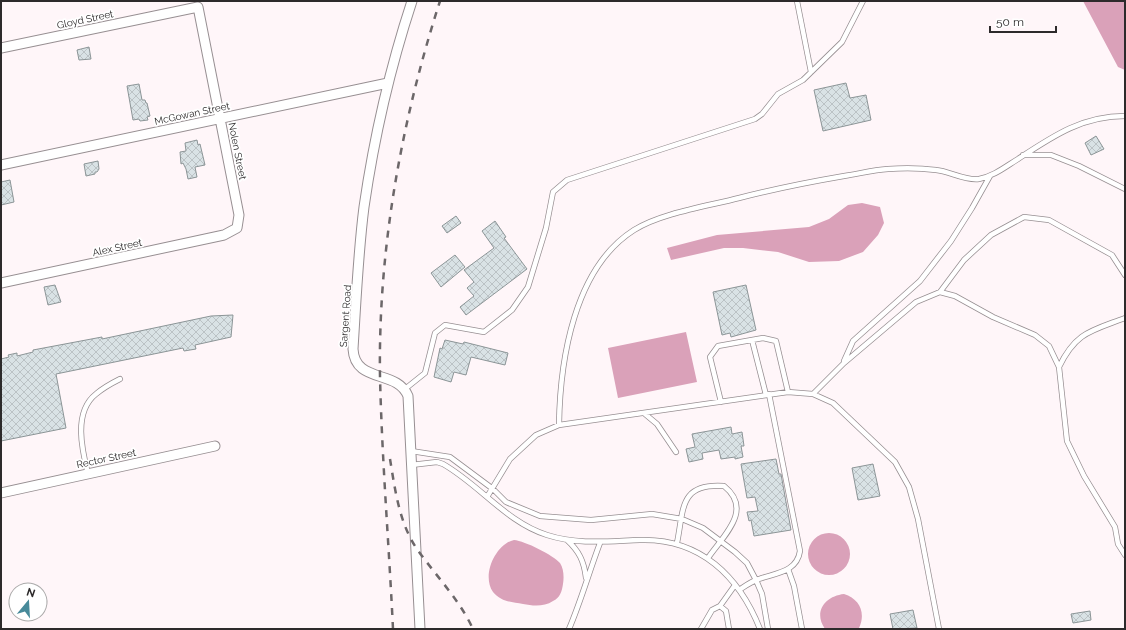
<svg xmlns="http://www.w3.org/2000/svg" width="1126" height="630" font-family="Raleway,sans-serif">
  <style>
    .water { fill: #daa1b9 }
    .building { fill: url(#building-cross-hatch); stroke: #8c9597 }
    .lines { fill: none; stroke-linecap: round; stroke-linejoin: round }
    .lane-casing { stroke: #978f92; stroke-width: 6 }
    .street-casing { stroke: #978f92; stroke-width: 11 }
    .lane { stroke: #fff; stroke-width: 4.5 }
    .street { stroke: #fff; stroke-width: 9 }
    .rail { stroke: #6c6769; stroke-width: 2.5; stroke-dasharray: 7 7; stroke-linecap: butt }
    .labels { text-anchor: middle; stroke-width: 3.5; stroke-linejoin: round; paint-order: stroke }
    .street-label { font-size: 10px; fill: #2d2a2b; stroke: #fff }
  </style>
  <defs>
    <pattern id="building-cross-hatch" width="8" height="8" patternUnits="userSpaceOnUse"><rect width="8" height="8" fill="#d9e2e5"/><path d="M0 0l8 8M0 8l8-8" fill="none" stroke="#bbc2c5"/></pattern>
  </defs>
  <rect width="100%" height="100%" fill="#fff6f9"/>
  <path class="water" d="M1083,1H1125V70L1118,67Z
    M862,203L880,207L884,223L878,235L863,252L839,261L809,262L778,252L743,248H724L671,260L667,248L717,235L809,227L829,219L848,205Z
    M686,332L697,382L618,398L608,348Z
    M808 554a21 21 0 1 1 42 0a21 21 0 1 1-42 0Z
    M514,540C525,541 553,555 560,563C564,569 564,578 563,584C562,591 560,598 553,601C544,607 533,606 523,604C512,602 501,602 493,592C481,575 496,544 514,540Z
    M844,594C860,599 866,613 859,628L825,629C813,612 825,596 844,594Z"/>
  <path class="building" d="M89,47L91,59L79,60L77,50Z
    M846,83L850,98L866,95L871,120L823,131L814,90Z
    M139,84L142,100H145L146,103H147L150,116L147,117L148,120L140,121L139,119L133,120L127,86Z
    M1096,136L1104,149L1091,155L1085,143Z
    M197,140L198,145L200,144L205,165L195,167L197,177L188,179L186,169L183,163L181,164L180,152L186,151L185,143Z
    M98,161L99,169L97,172H95V174L86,176L84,164Z
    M10,180L14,202L1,205V182Z
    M456,216L461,223L447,233L442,226Z
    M495,221L506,237L504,238L527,269L466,315L460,307L474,296L467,288L474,282L464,270L494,248L482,231Z
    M455,255L465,267L441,287L431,273Z
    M55,285L61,302L48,305L44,287Z
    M746,285L756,330L731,337L730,333L722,335L713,292Z
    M233,315L231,337L195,345L196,349L184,351L183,348L56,374L66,428L1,441V359L9,357L8,355L17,353V356L33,352V350L102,337V339L211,316Z
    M445,340L463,344L464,342L508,353L505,365L471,357L466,375L454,372L451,382L434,377L440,348L442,349Z
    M731,427L732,434L742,432L744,446H741L743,457L735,459V457L721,459L719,450L702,453L703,459L689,462L686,449L695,447L692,434Z
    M776,459L779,474H781L791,530L754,536L751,520L749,521L747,512L758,511L755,497L747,498L741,464Z
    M873,464L880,496L858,500L852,468Z
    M913,610L917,628L893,629L890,614Z
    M1090,611L1091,620L1073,623L1071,614Z"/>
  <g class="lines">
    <defs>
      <path id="lane" d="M797,1L811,72
        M1023,155H1051L1079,166L1125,189
        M940,292L964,260L991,235L1024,217L1049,220L1112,255L1125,275
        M752,340L766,395
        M844,361L853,341L920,281L951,241L972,208L990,176
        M1059,367C1076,332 1091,331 1125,318
        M405,389L425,373L435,333L445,325L484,332L512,310L528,287L546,228L553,192L567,180L755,119L762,114L778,94L803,80L842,42L863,1
        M813,394L844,363L916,302L940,292L955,296L993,317L1035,335L1049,346L1059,367L1067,441L1084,476L1115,527L1118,544L1125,555
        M721,402L710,357L718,346L763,338L776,341L788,392
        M645,414L657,424L676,452
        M559,425C560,360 574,268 634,230C661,213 708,206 739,198C774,189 809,182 844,176C858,174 873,170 888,169C903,168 920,168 936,170C949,171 965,181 979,179C994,176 1005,167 1018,159C1053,136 1082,116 1125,116
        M411,451L450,457L493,489L506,502L540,516L591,520L652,514L682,519L703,528L735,552L747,563L756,580L762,594L768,629
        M411,465L437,462L443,464C480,485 506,522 547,535C578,545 609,541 640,540C700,538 739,576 760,629
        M88,474C82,450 73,412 96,394C103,388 112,383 120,379
        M487,497L510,459L536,435L559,425L788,392L813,394L833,403L895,462L909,487L918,519L939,629
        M567,540C579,551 584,561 586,578
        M677,543C684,509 679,483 724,486C754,510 723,536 708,558
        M788,569L794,586L802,629
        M739,590C745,586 752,581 759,579C776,573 797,572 800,551L769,394
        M720,606L726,611L729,629
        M569,629C581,601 589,572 600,543
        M701,629L712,610L720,606L735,585"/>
      <path id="street" d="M412,1C390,68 374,138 364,207C358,254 356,302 353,349C355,384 397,369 408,396L420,629
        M1,48L198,7L239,215L237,228L224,235L1,283
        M1,165L388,83
        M1,493L215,446"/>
    </defs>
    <use href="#lane" class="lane-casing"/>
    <use href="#street" class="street-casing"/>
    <use href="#lane" class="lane"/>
    <use href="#street" class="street"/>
    <path class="rail" d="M390,459C395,489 399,523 417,549C436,576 459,599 473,629
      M393,629C389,545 382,461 380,377C378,250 401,122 440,1"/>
  </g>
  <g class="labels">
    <g class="street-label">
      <text transform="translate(85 19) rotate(-12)" y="4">Gloyd Street</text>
      <text transform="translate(192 113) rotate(-12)" y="4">McGowan Street</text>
      <text transform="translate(238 151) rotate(79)" y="4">Nolen Street</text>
      <text transform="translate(117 247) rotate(-12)" y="4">Alex Street</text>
      <text transform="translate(345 316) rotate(-86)" y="4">Sargent Road</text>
      <text transform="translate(106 458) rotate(-12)" y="4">Rector Street</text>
    </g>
  </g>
  <rect width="1126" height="630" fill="none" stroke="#2d2a2b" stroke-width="4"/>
  <g transform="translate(28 602) rotate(18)"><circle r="19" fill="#ffffff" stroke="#abaaaa"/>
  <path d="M0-3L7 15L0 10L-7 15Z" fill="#478a9a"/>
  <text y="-6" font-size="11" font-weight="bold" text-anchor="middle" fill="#2d2a2b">N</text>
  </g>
  <path d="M990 26v6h66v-6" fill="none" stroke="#2d2a2b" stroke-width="2"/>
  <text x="996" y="26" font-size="12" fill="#2d2a2b" stroke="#ffffff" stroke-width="3" paint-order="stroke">50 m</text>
</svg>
